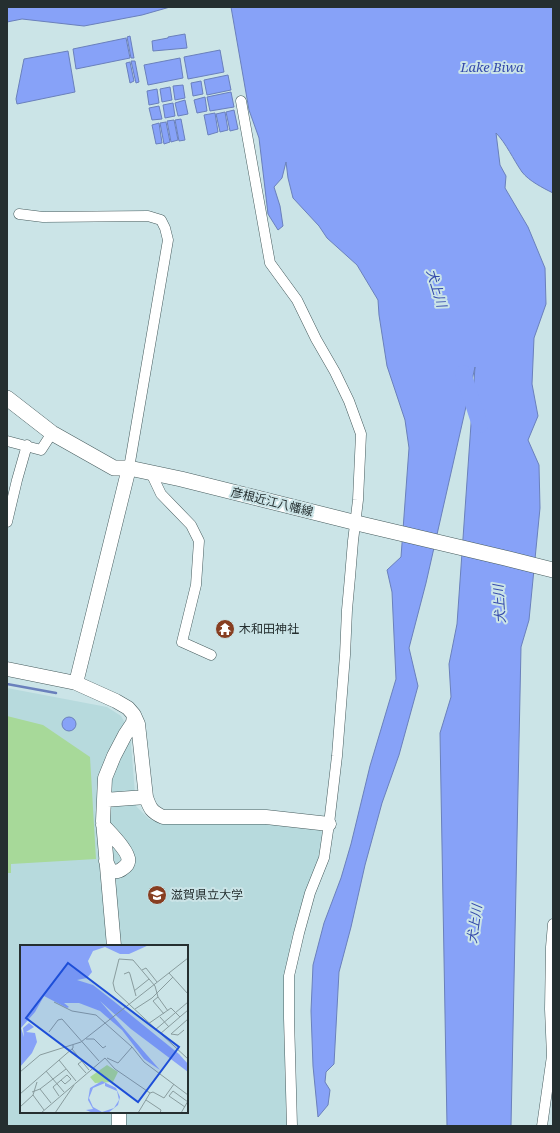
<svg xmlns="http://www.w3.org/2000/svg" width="560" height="1133" font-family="'Noto Serif','Noto Sans JP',serif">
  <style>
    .built { fill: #b7dadd; fill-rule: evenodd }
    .green { fill: #a7d999 }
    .water { fill: #87a2f8; stroke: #6a80bc }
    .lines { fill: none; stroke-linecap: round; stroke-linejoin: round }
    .stream { stroke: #6a80bc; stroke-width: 2.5 }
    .river { stroke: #87a2f8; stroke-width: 16 }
    .street-casing { stroke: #475c5e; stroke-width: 11 }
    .secondary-casing { stroke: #475c5e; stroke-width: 15 }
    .primary-casing { stroke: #475c5e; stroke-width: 16 }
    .street { stroke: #fff; stroke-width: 10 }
    .secondary { stroke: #fff; stroke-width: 14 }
    .primary { stroke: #fff; stroke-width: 15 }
    .labels { text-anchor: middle; stroke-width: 4; stroke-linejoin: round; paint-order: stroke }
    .street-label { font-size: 12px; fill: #252f30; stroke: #cbe4e7 }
    .poi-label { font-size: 12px; fill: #252f30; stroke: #cbe4e7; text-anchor: start }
    .water-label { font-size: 13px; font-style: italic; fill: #3349ab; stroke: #cbe4e7 }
    .inset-road { fill: none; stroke: #899c9e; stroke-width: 1 }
    .view { fill: #1d4ed8; fill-opacity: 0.15; stroke: #1d4ed8; stroke-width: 2 }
    .inset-edge { fill: none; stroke: #252f30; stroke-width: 2 }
  </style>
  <rect width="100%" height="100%" fill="#cbe4e7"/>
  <path class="built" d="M7,688L107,707L121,716L130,732L136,806L149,819L161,822L280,823L320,829L324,836L321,853L292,937L284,983L288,1126H7ZM21,946H187V1112H21Z"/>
  <path class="green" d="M7,716L43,725L90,757L96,859L11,864V873H7Z"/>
  <path class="water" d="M7,7H170L142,15L84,26L22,19L7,22Z
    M231,7H553V193C543,188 529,181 522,172C513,159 506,143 496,133L500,165L506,176L505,188L528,227L545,268L546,304L534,338L532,384L538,416L528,440L539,465L540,508L529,620L521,647L511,1126H447L440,733L451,697L449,664L457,624L475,367L426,583L409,648L418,686L399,755L382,803L365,865L351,927L339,972L334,1064L326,1072L325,1082L330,1090L328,1105L318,1117L313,1066L311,1011L313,965L324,923L341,878L351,844L370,766L396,679L392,592L387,570L401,557L409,448L405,420L387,366L379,315L378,300L357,265L327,238L319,226L293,198L288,178L286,162L282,178L274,187L280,206L283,226L278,230L268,214L259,138L249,110Z
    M185,34L187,48L153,51L152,41L168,38V37Z
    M130,36L134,58H131L127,37Z
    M126,38L130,58L76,69L73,49Z
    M220,50L224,72L188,79L184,57Z
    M68,51L75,92L17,104L16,99L24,59Z
    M180,58L183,78L148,85L144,65Z
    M131,61H135L139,82L136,83Z
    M130,62L134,81L130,83L126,63Z
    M228,75L231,90L207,95L204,80Z
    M201,81L203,94L193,96L191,83Z
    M183,85L185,98L175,100L173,86Z
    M170,87L172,100L162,102L160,89Z
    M157,89L159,103L149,105L147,91Z
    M231,92L234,107L210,111L207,97Z
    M205,97L207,111L197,113L194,100Z
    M185,100L188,114L178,116L175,103Z
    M173,103L175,116L165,118L163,105Z
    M159,106L162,119L152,120L149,108Z
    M234,110L238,129L230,131L226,112Z
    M225,112L228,130L220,132L216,114Z
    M215,113L218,132L208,135L204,115Z
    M181,119L185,140L179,141L175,120Z
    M174,120L178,140L171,142L167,121Z
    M166,122L170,142L164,144L160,123Z
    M159,123L162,143L156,144L152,125Z
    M62 724a7 7 0 1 1 14 0a7 7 0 1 1-14 0Z"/>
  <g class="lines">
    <path class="stream" d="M7,684L56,693"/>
    <path class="river" d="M463,373L480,425"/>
    <defs>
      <path id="street" d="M241,101L270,263L297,300L316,339L335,372L349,401L361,434L358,500L353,541L350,577L347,610L345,655L337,756L329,824L324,858L310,893L299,933L289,976V1018L292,1126
        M19,214L43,217L148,216L161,220L165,228L168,240L129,468
        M7,441L41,450L52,433
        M151,473L161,494L191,525L199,541L196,585L182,642L211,655
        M7,522L17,480L27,445
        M542,1126L552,1056L550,1009L551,947L553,924"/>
      <path id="secondary" d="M7,669L76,683L116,701L128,708L134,715L133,723L125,735L114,756L105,778L103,821L114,946
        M76,683L129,468
        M134,715L138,724L146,797C150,809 152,812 163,817H266L329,824
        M104,800L146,797
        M103,825C109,832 131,853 128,862C128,864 125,867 122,869C118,872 115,872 110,870L106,861
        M119,1112V1126"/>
      <path id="primary" d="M7,398L52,433L114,468H129L181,479L361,524L505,558L553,570"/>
    </defs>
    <use href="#street" class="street-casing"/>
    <use href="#secondary" class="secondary-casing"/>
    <use href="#primary" class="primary-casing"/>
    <use href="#street" class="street"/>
    <use href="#secondary" class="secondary"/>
    <use href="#primary" class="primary"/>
  </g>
  <defs>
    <symbol id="temple-disc" viewBox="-11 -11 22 22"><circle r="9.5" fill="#873e21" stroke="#cbe4e7"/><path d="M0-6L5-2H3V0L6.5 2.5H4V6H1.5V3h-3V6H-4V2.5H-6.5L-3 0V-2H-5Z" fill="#fff"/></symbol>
    <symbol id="university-disc" viewBox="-11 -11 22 22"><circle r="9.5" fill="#873e21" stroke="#cbe4e7"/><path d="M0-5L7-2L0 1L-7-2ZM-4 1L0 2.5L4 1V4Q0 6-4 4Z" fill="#fff"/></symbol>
  </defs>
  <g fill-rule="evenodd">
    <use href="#temple-disc" x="214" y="618" width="22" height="22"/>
    <use href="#university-disc" x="146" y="884" width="22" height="22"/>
  </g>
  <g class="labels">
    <g class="street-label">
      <text transform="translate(272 502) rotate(14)" y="4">彦根近江八幡線</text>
    </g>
    <g class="poi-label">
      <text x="239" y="633">木和田神社</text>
      <text x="171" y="899">滋賀県立大学</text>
    </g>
    <g class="water-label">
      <text x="492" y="72">Lake Biwa</text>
      <text transform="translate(437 288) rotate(73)" y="5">犬上川</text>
      <text transform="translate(499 604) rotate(-94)" y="5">犬上川</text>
      <text transform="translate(474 924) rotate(-82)" y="5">犬上川</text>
    </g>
  </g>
  <g transform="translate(20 945)">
    <rect width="168" height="168" fill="#cbe4e7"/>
    <path d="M87,120L98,127L93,137L75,138L70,132Z" fill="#a7d999"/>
    <path d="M0,0H129L109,9H100L85,2L73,6L68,16L72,27L67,33L57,35L73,40L96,58L159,109L168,119V127L111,84L80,56L140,125L124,114L102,85L80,66L59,58H44L49,62L47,63L24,51L15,67L1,83L4,92L3,83L9,78L14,82L6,87L15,88L17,97L12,108L0,122ZM82,136L96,143L100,152L98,160L88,168H73L66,165L73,164L68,155L70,143ZM85,138V141L97,146L99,155L94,163L82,167L73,162L69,153L73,143Z" fill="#87a2f8" fill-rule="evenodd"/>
    <path class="inset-road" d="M122,25L126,23L137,37M149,28L168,49M104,29L109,27L110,29L116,51M114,46L129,34M138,52L133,56L144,69M34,57L52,66L76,70L112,102L124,117L168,150M115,64L132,53L153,32M148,66L138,52L135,41L113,15L99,14L93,38L95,46L168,114M140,72L149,82M128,79L151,63L160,72M135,85L168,57M164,85L158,90L151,89L168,74M29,87L38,75L42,74L79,116M140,89L168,65M66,94H74L83,103L86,101M52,104L69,125M87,113L98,118L112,102M39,115L56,136M62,116L58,119L66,128M26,126L44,147M0,127L20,110L61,97L168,13M17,137L13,150L24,165M20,144L31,158M12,147L20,144L46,124M130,148L133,147L144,153L154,139M0,149L53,103V100M39,151L33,142L47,130L51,134L45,139L41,135M126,155L141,165L140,168M0,162L13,150M165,162L149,151L153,146L168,157M21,168L85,113L95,124L130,148L118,168M35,168L54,140M161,168L168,156"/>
    <path class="view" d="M48,18L159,102L118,157L6,73Z"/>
    <rect width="168" height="168" class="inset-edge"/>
  </g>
  <rect width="560" height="1133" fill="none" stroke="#252f30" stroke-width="16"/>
</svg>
